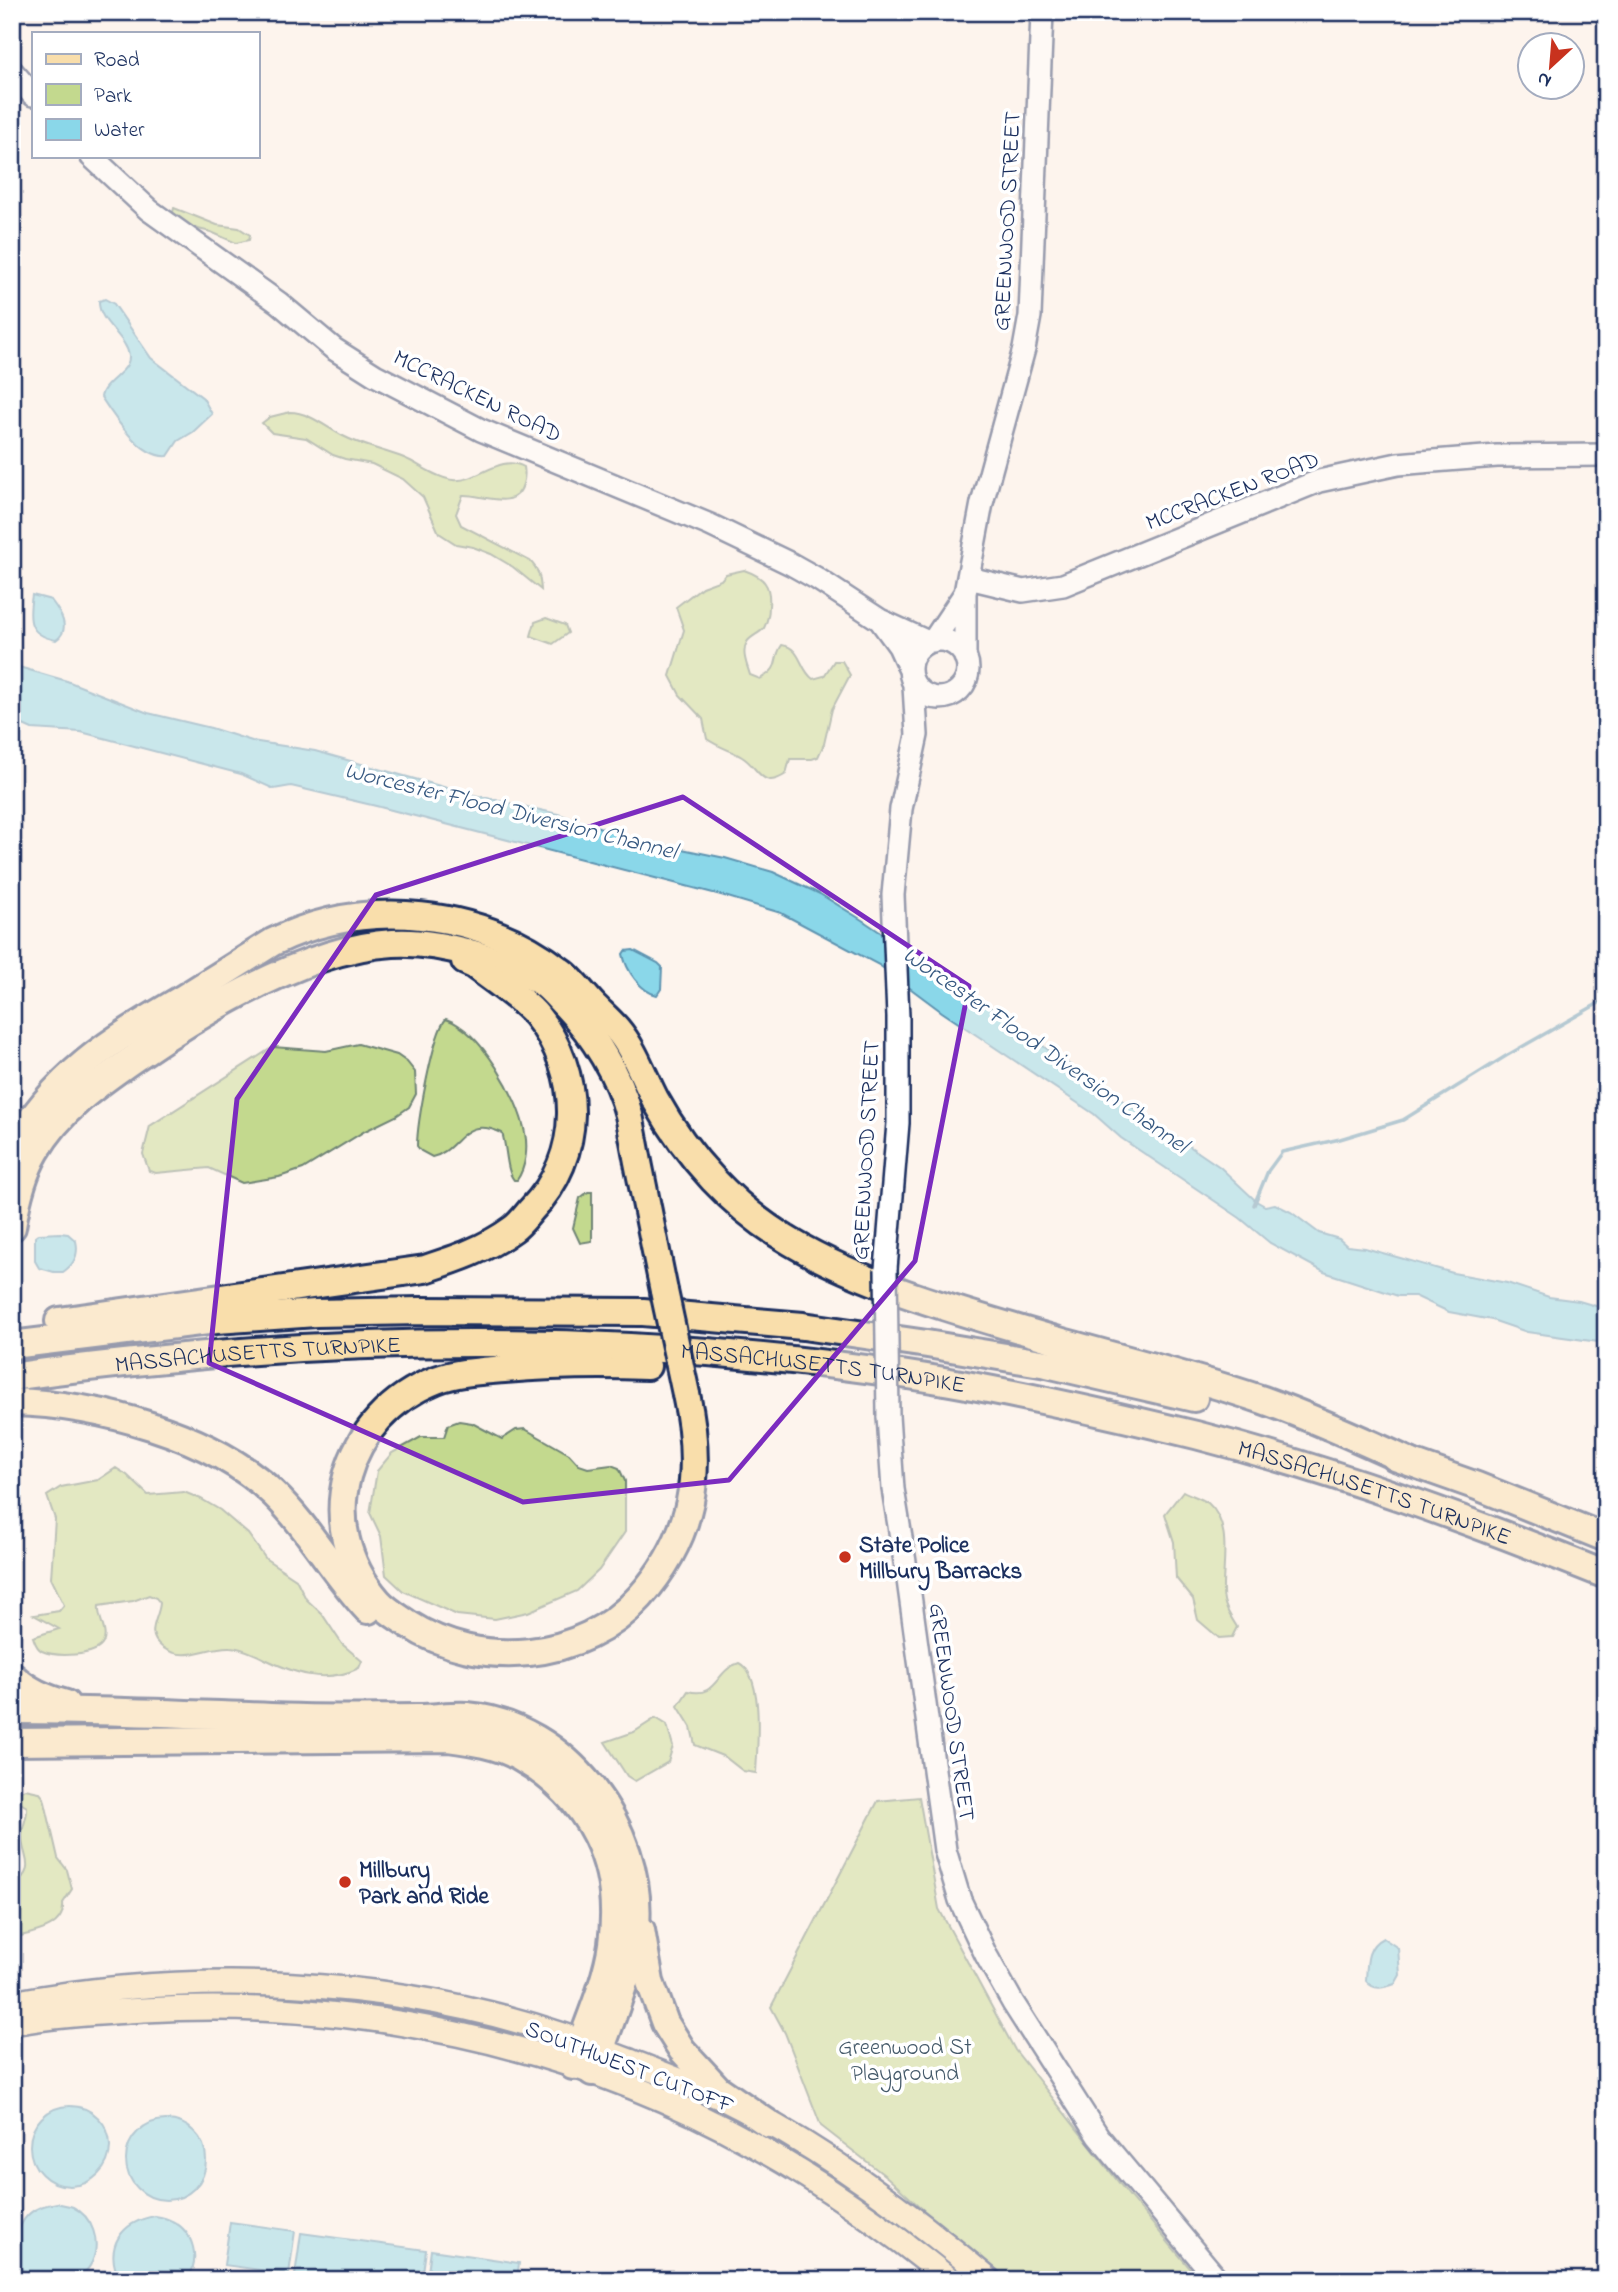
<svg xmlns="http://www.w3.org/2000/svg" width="1618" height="2292" font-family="'Indie Flower',sans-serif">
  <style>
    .green { fill: #c3d98e; stroke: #6f8476; stroke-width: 2 }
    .water { fill: #8ad7e9; stroke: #5e94b1; stroke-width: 2 }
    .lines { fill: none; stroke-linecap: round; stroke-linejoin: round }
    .stream { stroke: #5e94b1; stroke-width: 3.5 }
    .secondary-casing { stroke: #1b2f5e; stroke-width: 26 }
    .primary-casing { stroke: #1b2f5e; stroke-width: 28 }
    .highway-casing { stroke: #1b2f5e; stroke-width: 32 }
    .secondary { stroke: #fff; stroke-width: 21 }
    .primary { stroke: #f9deab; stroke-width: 23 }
    .highway { stroke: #f9deab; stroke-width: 26 }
    .secondary-bridge-casing { stroke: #1b2f5e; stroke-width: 26; stroke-linecap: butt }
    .highway-bridge-casing { stroke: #1b2f5e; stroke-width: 32; stroke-linecap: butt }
    .secondary-bridge { stroke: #fff; stroke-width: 21 }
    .highway-bridge { stroke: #f9deab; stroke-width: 26 }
    .marked { fill: none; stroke: #7b2cbf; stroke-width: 5; stroke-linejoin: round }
    .poi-dot { fill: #c8321e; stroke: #fff; stroke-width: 2.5 }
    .labels { text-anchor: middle; stroke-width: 7; stroke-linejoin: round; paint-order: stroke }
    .street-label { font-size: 23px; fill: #1b2f5e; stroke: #fff }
    .poi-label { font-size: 23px; font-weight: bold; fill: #1b2f5e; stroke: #fff; text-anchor: start }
    .park-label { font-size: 23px; fill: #455a6a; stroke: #fff }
    .water-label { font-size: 24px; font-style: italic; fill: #375981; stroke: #fff }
  </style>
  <rect width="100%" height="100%" fill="#fdf4ed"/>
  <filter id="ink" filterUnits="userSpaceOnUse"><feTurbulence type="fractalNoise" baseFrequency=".0143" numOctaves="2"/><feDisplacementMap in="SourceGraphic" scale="14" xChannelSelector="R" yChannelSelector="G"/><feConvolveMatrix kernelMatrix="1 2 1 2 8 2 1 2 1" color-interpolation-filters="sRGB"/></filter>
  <g filter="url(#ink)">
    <path class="green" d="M174,208L217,225L239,228L250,235L249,240L236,243L211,232L185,226L172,216Z
      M290,412C309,412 327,428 343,436C362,446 384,450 404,458C419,464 436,478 453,480C478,483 499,453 524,467C525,473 525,478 523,484C516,512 482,494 463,495L456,514L461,525L530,561C539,570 540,577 541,590L513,567L491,554L473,547L456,544L439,533L423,497L403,479L372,464L345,459L333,455L306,438L272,433L262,423L270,417Z
      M744,570C764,577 771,585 769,606C769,613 767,622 764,628C759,634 751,636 747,642C741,652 747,665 750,675L760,679C783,666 771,661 782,645C802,648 799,669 813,679L824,676L834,661H842L850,675L832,709L824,744L818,757L812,759H790L786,774C761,791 759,767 742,757C731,750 718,747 707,739L703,719L680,695L670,676L684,630L676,607L702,587L721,580L726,574Z
      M546,618L565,625L568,633L553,644L531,636L535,622Z
      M446,1019C481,1031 519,1098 525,1133C528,1148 526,1167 517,1180H514C506,1171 507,1147 502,1133C461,1114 460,1151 432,1157L421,1151L417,1146C417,1124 433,1033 446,1019Z
      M358,1044L397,1055L407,1062L415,1072L416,1094L409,1107L396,1116L365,1131L303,1169L279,1177L242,1183L209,1168L156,1173L149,1171L143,1154L150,1126L273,1047L326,1051Z
      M588,1192H592V1241L580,1243L573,1228L580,1198Z
      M459,1421L472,1423L502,1439L516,1430L525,1429L569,1454L579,1465L588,1468L611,1465L619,1468L625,1481V1532L599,1570L577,1591L528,1612L495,1619L457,1615L403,1591L386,1575L381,1536L370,1513L377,1471L392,1453L421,1437H444L448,1425Z
      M116,1468L127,1475L148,1495L184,1492L201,1499L220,1510L248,1534L266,1559L296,1579L306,1599L322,1614L342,1644L362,1661L359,1668C324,1685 293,1673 261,1657C251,1653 241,1647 230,1647C206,1646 185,1664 162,1647C144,1633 159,1619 160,1603L156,1598L149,1595L133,1601L99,1606C97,1617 109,1632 103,1643C96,1657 55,1657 42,1651C36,1648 35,1642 33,1637L59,1629L34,1615L59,1611L64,1605L51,1578L55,1519L47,1496L61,1487L98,1480Z
      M1183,1491C1190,1495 1201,1498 1208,1503C1233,1525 1222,1564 1223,1592C1223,1605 1230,1616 1237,1627L1232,1637L1219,1638L1198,1620L1193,1599L1176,1578L1174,1542L1165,1514Z
      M739,1663C765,1676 757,1748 756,1773L743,1771L725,1757L695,1745L691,1727L678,1706L688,1691C717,1699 715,1670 739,1663Z
      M656,1718L667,1725L673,1746L668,1762L635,1781L627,1776L605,1742L634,1732Z
      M25,1789L39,1792L44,1798L58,1858L67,1870L72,1889L63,1903C66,1929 31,1933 12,1938V1887C39,1867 22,1859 22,1836C22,1826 28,1817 27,1807L14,1799L12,1794Z
      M919,1797L939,1909L1015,2050L1131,2198L1200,2280H1001L888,2178L821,2126L785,2033L771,2007L878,1801Z"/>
    <path class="water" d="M105,299L114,304L151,358L203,398L212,414L193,432L178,441L168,456C141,459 114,417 101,397C103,381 130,373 129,356C126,335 98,323 99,301Z
      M32,595L51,600C60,612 72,629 56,640C28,635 28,620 32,595Z
      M12,665L67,681L148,713L211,728L252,741L315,751L465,793L558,814L639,840L725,858L773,872L820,894L862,920L971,993L1054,1054L1220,1167L1256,1201L1265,1206L1275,1204L1291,1212L1319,1233L1339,1239L1347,1246L1365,1248L1453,1273L1507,1283L1549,1297L1579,1301L1606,1309V1343L1527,1332L1492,1320L1449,1312L1415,1296H1398L1324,1272L1270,1243L1240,1218L1121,1138L1094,1114L942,1012L879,965L781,913L721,895L376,806L291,786L274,789L241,774L81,732L32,729L12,720Z
      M633,950L658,963L662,967L661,989L657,995C641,992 626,970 623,954L625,951Z
      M60,1233L68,1234L76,1241C79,1254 75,1264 63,1272H54L39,1268L35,1261V1237L39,1234Z
      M1383,1938L1398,1948L1400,1975L1395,1984C1383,1988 1374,1991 1366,1981C1367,1964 1366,1946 1383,1938Z
      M30 2146a40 40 0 1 1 80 0a40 40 0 1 1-80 0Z
      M126 2160a40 40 0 1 1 80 0a40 40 0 1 1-80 0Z
      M57,2203C62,2205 68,2205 73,2207C93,2217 101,2242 92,2262C86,2275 76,2280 62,2280C54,2280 43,2281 35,2279C9,2270 12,2231 28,2215C36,2207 46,2205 57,2203Z
      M155,2216C161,2217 167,2218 172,2221C194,2232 201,2260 187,2280H120C103,2247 121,2222 155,2216Z
      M230,2222L295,2231L289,2274L224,2265Z
      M301,2233L426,2250L422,2280H330L295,2275Z
      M431,2250L519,2263L517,2280H427Z"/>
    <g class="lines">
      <path class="stream" d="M1254,1205L1268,1171L1282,1152L1340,1139L1403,1120L1506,1056L1606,999"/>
      <defs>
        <path id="secondary" d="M12,71L33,95
          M91,156L149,210L279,303L334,349L375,375L481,430L710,525L791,564L816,578L880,620L928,642
          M969,578L1023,591L1063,585L1319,481L1398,464L1421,462L1497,456L1606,455
          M880,620L899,646L909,668
          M910 669a29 29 0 1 1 58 0a29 29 0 1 1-58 0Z
          M933,641L965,593
          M965,657V593L982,503L1024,349L1030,316L1042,12
          M886,1269L898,1123V1017L893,895L901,809L917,735L914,686
          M888,1416L893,1489L908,1580L945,1850L960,1900L986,1955L1013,2003L1098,2136L1218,2280"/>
        <path id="primary" d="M12,2003C193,1970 391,1976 566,2036C587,2044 608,2053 630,2061C663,2074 696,2086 728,2101C822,2147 909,2212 989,2280
          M12,2023C56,2015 100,2013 144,2010C353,1998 570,2042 754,2145C823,2183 889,2230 950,2280"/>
        <g id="highway">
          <path d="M12,1150C55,1074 109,1042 182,999C212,980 243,961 273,942C366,897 479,908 562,972C574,981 583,995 594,1006C601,1013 610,1021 617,1029C634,1049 643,1076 655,1099C687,1157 733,1208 791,1242C868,1288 972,1315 1059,1341C1126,1360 1196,1377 1263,1400C1313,1418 1362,1440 1410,1462"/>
          <path d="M12,1227C16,1202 23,1173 36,1151C60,1109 100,1082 139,1055C208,1008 308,948 393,943C436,940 508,960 544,984C552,990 559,999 566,1006C594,1035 619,1076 629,1115C633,1134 636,1153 640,1172C648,1212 656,1251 664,1291"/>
          <path d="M59,1321L425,1269C456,1259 486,1249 513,1229C520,1224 525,1217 531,1210C584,1156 583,1073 536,1015C524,1000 491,978 474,965L465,961"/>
          <path d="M12,1345L216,1320L316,1313L420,1311L643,1312L803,1326L927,1344L1047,1364L1194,1398"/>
          <path d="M647,1366C599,1364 552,1365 504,1369C482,1371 457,1372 436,1380C344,1416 311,1524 378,1601C386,1610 398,1617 408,1624C479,1670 582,1662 640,1597C695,1535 703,1471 686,1394"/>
          <path id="s1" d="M12,1377C69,1368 126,1363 183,1357C424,1334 668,1339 908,1375C1005,1390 1101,1412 1196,1435C1336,1471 1472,1521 1606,1575"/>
          <path d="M12,1402C97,1404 212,1434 274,1494C310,1529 334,1574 368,1610"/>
          <path d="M1395,1457L1477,1486L1606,1538"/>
          <path d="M12,1676C28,1691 45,1698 66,1704"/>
          <path d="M12,1710C109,1710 206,1715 303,1718C341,1719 380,1718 419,1718C435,1718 451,1715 467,1716C566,1725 644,1828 636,1926C633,1969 607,2030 592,2072"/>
          <path d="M12,1742L448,1738C471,1741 499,1745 519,1757C590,1797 623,1864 612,1944C606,1986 586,2026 573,2066"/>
          <path d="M641,1930L650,1982L665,2023L682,2050L718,2089L769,2124"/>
        </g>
      </defs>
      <use href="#secondary" class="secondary-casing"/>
      <use href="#primary" class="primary-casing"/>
      <use href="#highway" class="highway-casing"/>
      <use href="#secondary" class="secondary"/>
      <use href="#primary" class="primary"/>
      <use href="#highway" class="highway"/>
      <defs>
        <path id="secondary-bridge" d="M886,1269L888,1416"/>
        <path id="highway-bridge" d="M664,1291L686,1394"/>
      </defs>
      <use href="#secondary-bridge" class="secondary-bridge-casing"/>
      <use href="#highway-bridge" class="highway-bridge-casing"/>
      <use href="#secondary-bridge" class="secondary-bridge"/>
      <use href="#highway-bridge" class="highway-bridge"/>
    </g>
  </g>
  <path d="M0 0H1618V2292H0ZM683,797L969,986L915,1261L729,1480L523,1502L209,1363L237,1099L376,895Z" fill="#fdf4ed" fill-opacity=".55" fill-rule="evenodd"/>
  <path class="marked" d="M683,797L969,986L915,1261L729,1480L523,1502L209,1363L237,1099L376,895Z"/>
  <g class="poi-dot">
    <circle cx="845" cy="1557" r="7"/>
    <circle cx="345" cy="1882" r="7"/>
  </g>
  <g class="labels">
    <g class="street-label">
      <text transform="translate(1006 221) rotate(-87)" y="8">GREENWOOD STREET</text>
      <text transform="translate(478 395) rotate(26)" y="8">MCCRACKEN ROAD</text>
      <text transform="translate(1232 490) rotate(-21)" y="8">MCCRACKEN ROAD</text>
      <text transform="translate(865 1150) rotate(-87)" y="8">GREENWOOD STREET</text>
      <text dy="8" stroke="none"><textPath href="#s1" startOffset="247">MASSACHUSETTS TURNPIKE</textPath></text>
      <text dy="8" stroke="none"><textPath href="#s1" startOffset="814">MASSACHUSETTS TURNPIKE</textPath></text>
      <text dy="8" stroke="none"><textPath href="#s1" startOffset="1381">MASSACHUSETTS TURNPIKE</textPath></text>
      <text transform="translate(953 1712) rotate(82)" y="8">GREENWOOD STREET</text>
      <text transform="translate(630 2066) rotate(21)" y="8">SOUTHWEST CUTOFF</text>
    </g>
    <g class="poi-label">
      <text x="859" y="1552">State Police<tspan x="859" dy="26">Millbury Barracks</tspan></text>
      <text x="359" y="1877">Millbury<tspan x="359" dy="26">Park and Ride</tspan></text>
    </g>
    <g class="park-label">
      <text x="905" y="2054">Greenwood St<tspan x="905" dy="26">Playground</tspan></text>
    </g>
    <g class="water-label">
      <text transform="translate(511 810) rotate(14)" y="8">Worcester Flood Diversion Channel</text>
      <text transform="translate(1046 1049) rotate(35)" y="8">Worcester Flood Diversion Channel</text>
    </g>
  </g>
  <rect width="1618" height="2292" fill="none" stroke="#fff" stroke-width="42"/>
  <rect x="21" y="21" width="1576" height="2250" fill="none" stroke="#1b2f5e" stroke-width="2.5" filter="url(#ink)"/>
  <rect x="32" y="32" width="228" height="126" fill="#ffffff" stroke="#a4acbf" stroke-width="2"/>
  <rect x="46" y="54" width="35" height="10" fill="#f9deab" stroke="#a4acbf" stroke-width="2"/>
  <text x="94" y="66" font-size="21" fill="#1b2f5e">Road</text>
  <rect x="46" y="84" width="35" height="21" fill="#c3d98e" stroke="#a4acbf" stroke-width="2"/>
  <text x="94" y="102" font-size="21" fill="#1b2f5e">Park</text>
  <rect x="46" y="119" width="35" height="21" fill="#8ad7e9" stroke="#a4acbf" stroke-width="2"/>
  <text x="94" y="136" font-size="21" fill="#1b2f5e">Water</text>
  <g transform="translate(1551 66) rotate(206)"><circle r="33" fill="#ffffff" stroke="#a4acbf" stroke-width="2"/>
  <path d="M0-5L12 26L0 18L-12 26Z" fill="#c8321e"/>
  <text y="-10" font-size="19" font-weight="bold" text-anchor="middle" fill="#1b2f5e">N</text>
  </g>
</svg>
